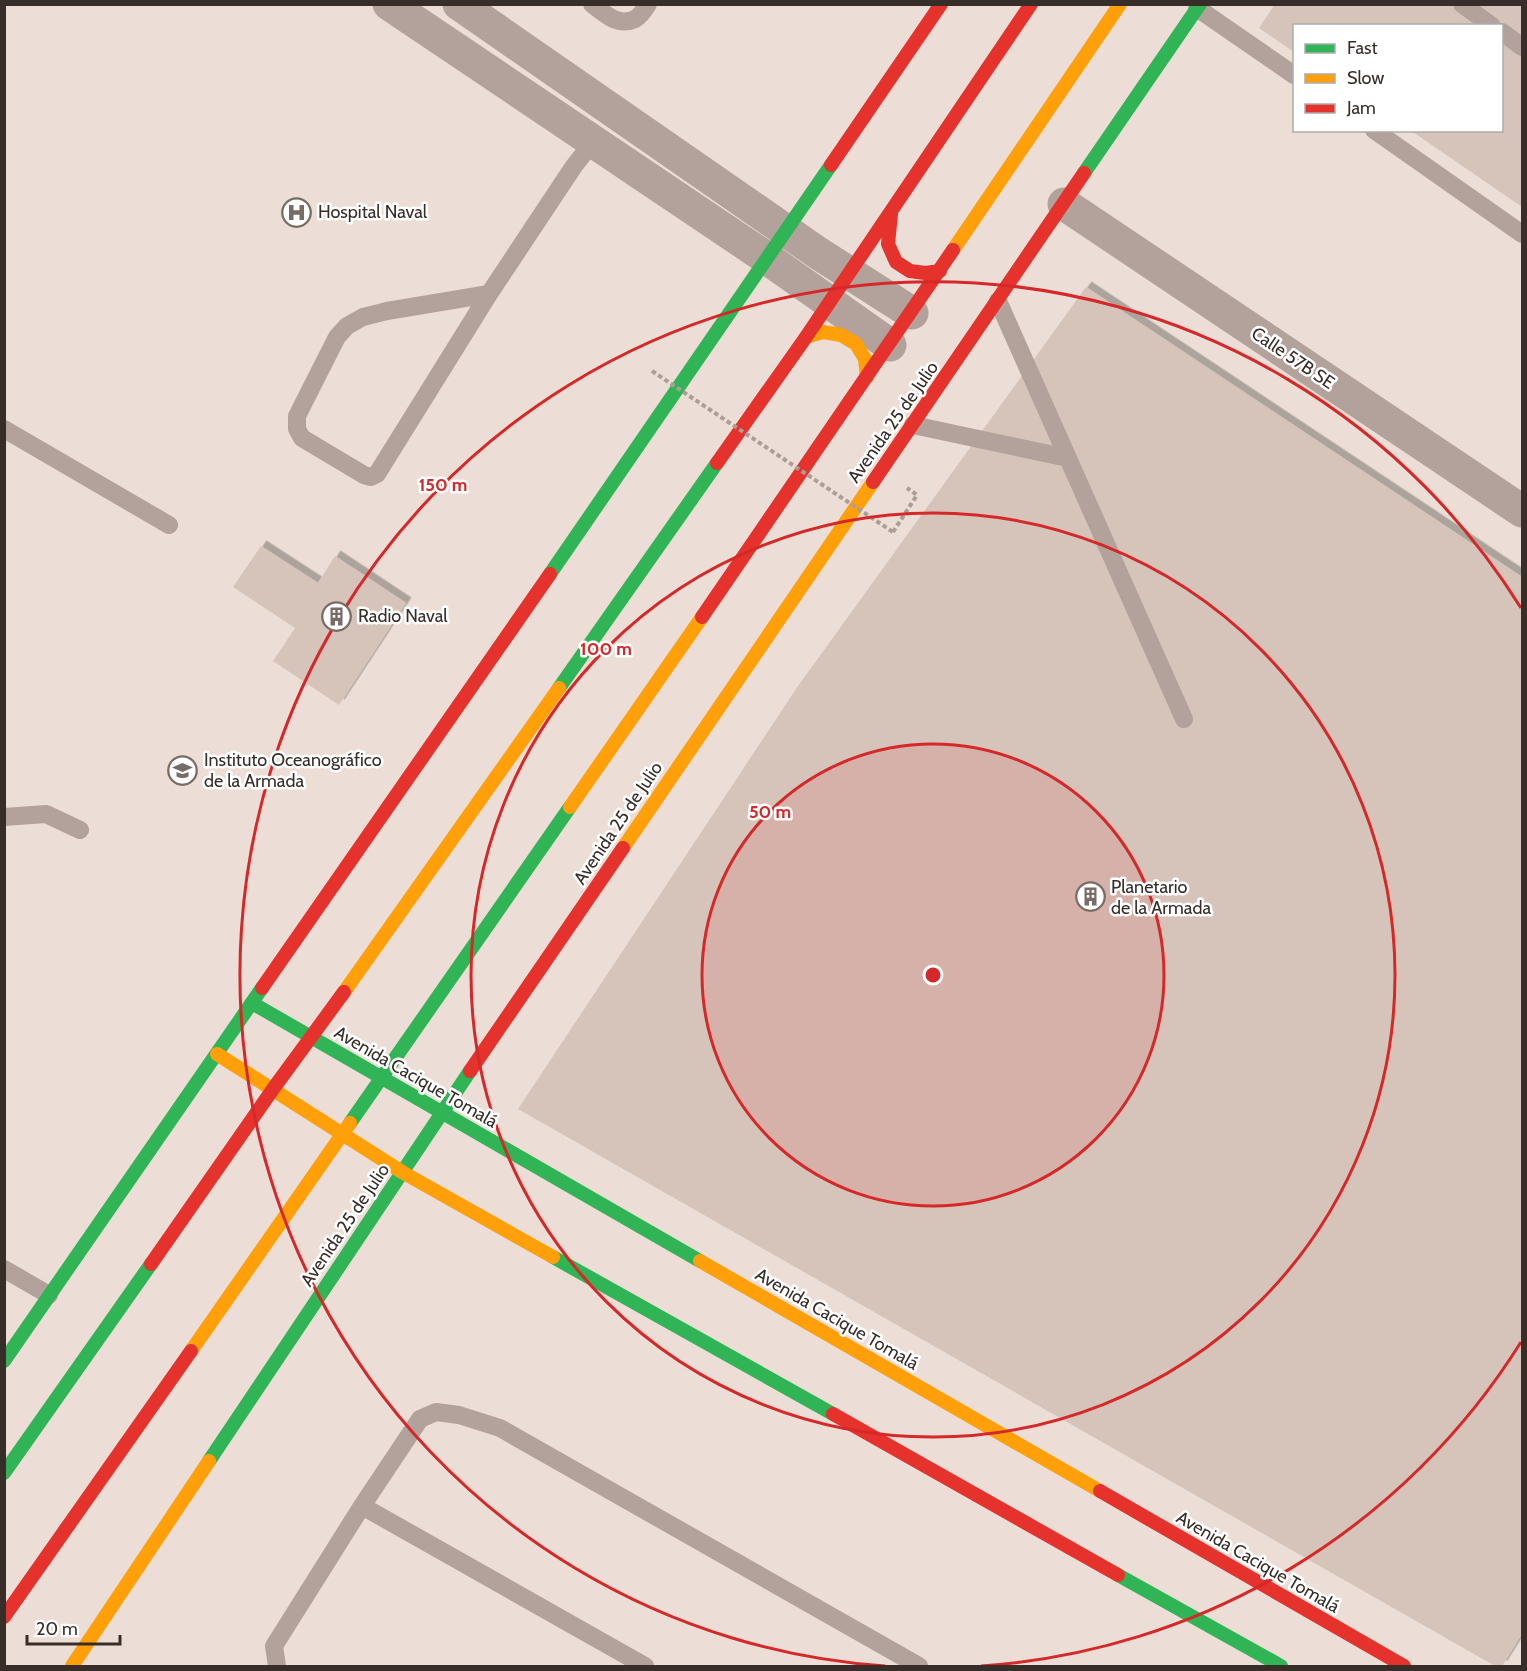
<svg xmlns="http://www.w3.org/2000/svg" width="1527" height="1671" font-family="Cabin,sans-serif">
  <style>
    .building { fill: #d6c4bb; filter: url(#shadow) }
    .lines { fill: none; stroke-linecap: round; stroke-linejoin: round }
    .path { stroke: #ab9e99; stroke-width: 4; stroke-dasharray: 4.5 3; stroke-linecap: butt }
    .lane { stroke: #b3a29c; stroke-width: 18 }
    .street { stroke: #b3a29c; stroke-width: 33 }
    .fast { stroke: #30b455; stroke-width: 14 }
    .slow { stroke: #ff9f0a; stroke-width: 14 }
    .jam { stroke: #e5322d; stroke-width: 14 }
    .path-bridge { stroke: #ab9e99; stroke-width: 4; stroke-dasharray: 4.5 3; stroke-linecap: butt }
    .ring { fill: none; stroke: #d62828; stroke-width: 3 }
    .labels { text-anchor: middle; stroke-width: 5; stroke-linejoin: round; paint-order: stroke }
    .poi-label { font-size: 18px; fill: #382e29; stroke: #fff; text-anchor: start }
    .street-label { font-size: 18px; fill: #382e29; stroke: #fff }
    .centre { fill: #d62828; stroke: #fff; stroke-width: 3 }
    .ring-label { font-size: 18px; text-anchor: middle; font-weight: bold; fill: #d62828; stroke: #fff; stroke-width: 5; stroke-linejoin: round; paint-order: stroke }
  </style>
  <defs>
    <filter id="shadow"><feDropShadow dx="5.5" dy="-5.5" stdDeviation="0" flood-color="#0004"/></filter>
  </defs>
  <rect width="100%" height="100%" fill="#ecded6"/>
  <path class="building" d="M1275,4H1522V207L1410,130H1502V26H1294V52L1259,28Z
    M1086,287L1522,577V1634L1502,1666H1495L518,1109L798,686Z
    M261,546L318,583L335,556L406,603L339,705L273,661L295,628L233,587Z"/>
  <g class="lines">
    <path class="path" d="M893,532L917,495L907,488"/>
    <path class="lane" d="M592,4C605,14 618,27 635,19C640,16 645,9 648,4
      M1462,4L1492,26
      M1197,8L1294,75
      M1502,32L1522,47
      M1374,130L1522,234
      M489,294L387,311L363,317L347,326L337,337L297,416V429L302,438L364,475L371,477L377,474L489,294L574,166L593,142
      M998,301L1184,719
      M913,425L1068,458
      M4,429L169,525
      M4,817L46,814L80,830
      M4,1269L49,1295
      M362,1506L645,1666
      M277,1666L274,1646L362,1506L420,1419L436,1412L459,1415L500,1428L919,1666"/>
    <path class="street" d="M389,4L768,259L890,345
      M459,4L818,253L912,313
      M1064,204L1522,511"/>
    <path class="fast" d="M1084,173L1200,4
      M550,574L831,165
      M559,688L717,463
      M252,1003L700,1261
      M350,1123L570,807
      M553,1257L833,1414
      M4,1361L262,988
      M209,1461L470,1071
      M4,1473L151,1264
      M1118,1575L1281,1666"/>
    <path class="slow" d="M953,250L1120,4
      M806,337L823,332L841,335L856,344L865,359L867,377
      M570,807L702,617
      M623,848L873,482
      M344,992L559,688
      M217,1054L402,1172L553,1257
      M700,1261L1100,1491
      M191,1351L350,1123
      M72,1666L209,1461"/>
    <path class="jam" d="M831,165L941,4
      M891,214L888,244L896,262L910,271L925,273L940,271
      M717,463L806,337L1031,4
      M873,482L1084,173
      M702,617L953,250
      M262,988L550,574
      M470,1071L623,848
      M151,1264L273,1089L344,992
      M833,1414L1118,1575
      M1100,1491L1404,1666
      M4,1617L191,1351"/>
    <path class="path-bridge" d="M652,371L893,532"/>
  </g>
  <circle cx="933" cy="975" r="231" fill="#d62828" fill-opacity=".12"/>
  <g class="ring">
    <circle cx="933" cy="975" r="231"/>
    <circle cx="933" cy="975" r="462"/>
    <path d="M1521 1342A693 693 0 0 1 981 1666M885 1666A693 693 0 1 1 1521 608"/>
  </g>
  <defs>
    <symbol id="hospital-ring" viewBox="-11 -11 22 22"><circle r="9.5" fill="#fff" stroke="#776c66" stroke-width="1.5"/><path d="M-5-5h3v3.5h4V-5h3V5h-3V1.5h-4V5h-3Z" fill="#776c66"/></symbol>
    <symbol id="building-ring" viewBox="-11 -11 22 22"><circle r="9.5" fill="#fff" stroke="#776c66" stroke-width="1.5"/><path d="M-4-6H4V6H1V3H-1V6H-4ZM-2.5-4.3h1.7v1.8h-1.7ZM.8-4.3h1.7v1.8H.8ZM-2.5-1h1.7V.8h-1.7ZM.8-1h1.7V.8H.8Z" fill="#776c66"/></symbol>
    <symbol id="school-ring" viewBox="-11 -11 22 22"><circle r="9.5" fill="#fff" stroke="#776c66" stroke-width="1.5"/><path d="M0-5L7-2L0 1L-7-2ZM-4 1L0 2.5L4 1V4Q0 6-4 4Z" fill="#776c66"/></symbol>
  </defs>
  <g fill-rule="evenodd">
    <use href="#hospital-ring" x="280" y="196" width="33" height="33"/>
    <use href="#building-ring" x="320" y="600" width="33" height="33"/>
    <use href="#school-ring" x="166" y="754" width="33" height="33"/>
    <use href="#building-ring" x="1074" y="880" width="33" height="33"/>
  </g>
  <g class="labels">
    <g class="poi-label">
      <text x="318" y="218">Hospital Naval</text>
      <text x="358" y="622">Radio Naval</text>
      <text x="204" y="766">Instituto Oceanográfico<tspan x="204" dy="21">de la Armada</tspan></text>
      <text x="1111" y="893">Planetario<tspan x="1111" dy="21">de la Armada</tspan></text>
    </g>
    <g class="street-label">
      <text transform="translate(1293 358) rotate(34)" y="6">Calle 57B SE</text>
      <text transform="translate(893 422) rotate(-55)" y="6">Avenida 25 de Julio</text>
      <text transform="translate(618 823) rotate(-56)" y="6">Avenida 25 de Julio</text>
      <text transform="translate(416 1077) rotate(30)" y="6">Avenida Cacique Tomalá</text>
      <text transform="translate(345 1225) rotate(-56)" y="6">Avenida 25 de Julio</text>
      <text transform="translate(837 1319) rotate(30)" y="6">Avenida Cacique Tomalá</text>
      <text transform="translate(1258 1562) rotate(30)" y="6">Avenida Cacique Tomalá</text>
    </g>
  </g>
  <circle cx="933" cy="975" r="9" class="centre"/>
  <g class="ring-label">
    <text x="443" y="491">150 m</text>
    <text x="606" y="655">100 m</text>
    <text x="770" y="818">50 m</text>
  </g>
  <rect width="1527" height="1671" fill="none" stroke="#382e29" stroke-width="12"/>
  <rect x="1293" y="24" width="210" height="108" fill="#ffffff" stroke="#afaba9" stroke-width="1.5"/>
  <rect x="1305" y="44" width="30" height="9" fill="#30b455" stroke="#afaba9" stroke-width="1.5"/>
  <text x="1347" y="54" font-size="18" fill="#382e29">Fast</text>
  <rect x="1305" y="74" width="30" height="9" fill="#ff9f0a" stroke="#afaba9" stroke-width="1.5"/>
  <text x="1347" y="84" font-size="18" fill="#382e29">Slow</text>
  <rect x="1305" y="104" width="30" height="9" fill="#e5322d" stroke="#afaba9" stroke-width="1.5"/>
  <text x="1347" y="114" font-size="18" fill="#382e29">Jam</text>
  <path d="M27 1635v9h93v-9" fill="none" stroke="#382e29" stroke-width="3"/>
  <text x="36" y="1635" font-size="18" fill="#382e29" stroke="#ffffff" stroke-width="4.5" paint-order="stroke">20 m</text>
</svg>
